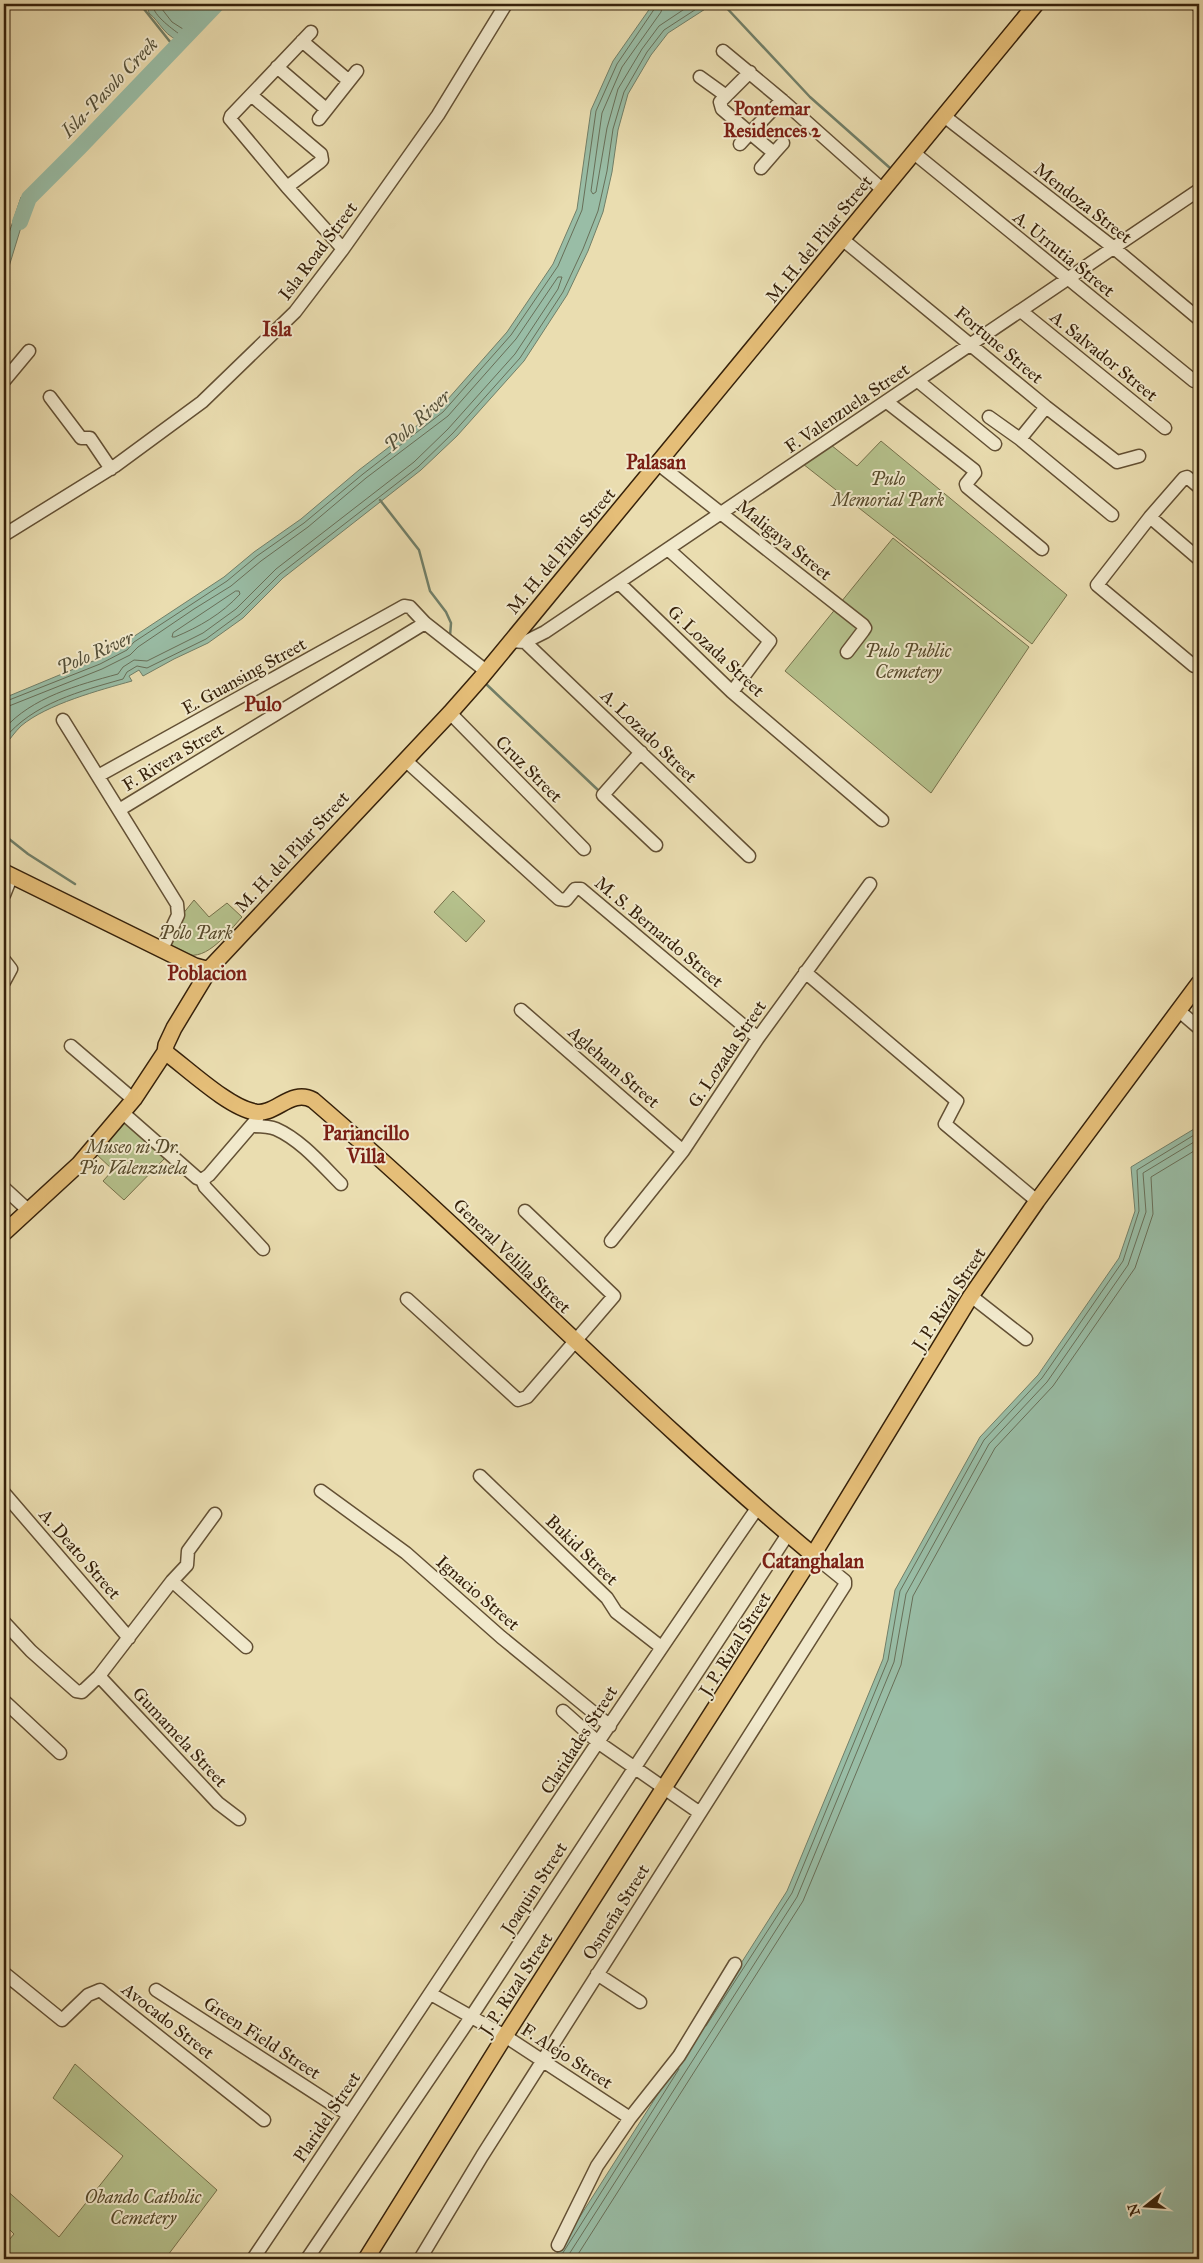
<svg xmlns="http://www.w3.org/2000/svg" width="1203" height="2263" font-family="'IM FELL Great Primer',serif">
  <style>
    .green { fill: #b5c18c; stroke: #76714b }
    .water { fill: #99bda6; stroke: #717f68 }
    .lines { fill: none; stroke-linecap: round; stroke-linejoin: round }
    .shore { stroke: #686f58; stroke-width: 1 }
    .stream { stroke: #717f68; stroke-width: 2.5 }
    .river { stroke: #99bda6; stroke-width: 16 }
    .minor-casing { stroke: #635034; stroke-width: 15 }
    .major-casing { stroke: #36210a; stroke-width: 18 }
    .minor { stroke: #f1e9cc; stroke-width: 12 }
    .major { stroke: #e5be78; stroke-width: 15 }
    .labels { text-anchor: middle; stroke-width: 4; stroke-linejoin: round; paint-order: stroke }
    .street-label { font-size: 18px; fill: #36210a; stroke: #f1e9cc }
    .park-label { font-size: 18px; font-style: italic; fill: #56492a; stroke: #f1e9cc }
    .water-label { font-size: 19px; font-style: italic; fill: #545039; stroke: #f1e9cc }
    .neighbourhood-label { font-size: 19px; font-weight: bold; fill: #7a1f14; stroke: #f1e9cc }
    .quarter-label { font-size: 20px; font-weight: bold; fill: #7a1f14; stroke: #f1e9cc }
  </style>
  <rect width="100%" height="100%" fill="#eaddb0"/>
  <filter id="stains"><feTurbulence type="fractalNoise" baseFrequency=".004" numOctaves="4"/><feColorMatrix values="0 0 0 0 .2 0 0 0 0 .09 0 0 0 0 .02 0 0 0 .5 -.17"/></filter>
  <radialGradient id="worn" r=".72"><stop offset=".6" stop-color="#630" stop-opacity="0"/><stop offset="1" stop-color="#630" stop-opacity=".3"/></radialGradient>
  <path class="green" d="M881,441L1067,595L1032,644L803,464L831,445L857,466Z
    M893,538L1029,647L931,793L785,671Z
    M453,891L485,921L466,942L434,912Z
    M194,900L209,917L227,903L242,917C229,931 207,962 185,954C179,952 174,948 168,945L182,915Z
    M124,1120L166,1157L124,1200L103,1181L113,1170L95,1153Z
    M75,2064L217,2190L165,2259H4V2246L14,2234L4,2224V2188L59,2237L123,2156L53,2098Z"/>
  <path class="water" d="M147,4H225L182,46C177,39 168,36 163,29C158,23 155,18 149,13Z
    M653,4H713L668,33L651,55L628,94L618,130L612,172L603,212L588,251L567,295L524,361L457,436L421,470L283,578L243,618L208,643L174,659L143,676L139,670L129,676L132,681C100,690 47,704 21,726C15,732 9,740 4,747V698L98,659L124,645L130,639L224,577L254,552L301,519L359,470L440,408L507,332L553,264L577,209L591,110L613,61Z
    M21,197L29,201L4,283V248Z
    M1199,1126V2259H553L787,1891L883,1659L895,1590L980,1437L1038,1375L1119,1258L1135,1211L1131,1167Z"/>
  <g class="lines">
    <path class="shore" d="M152,4C154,17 173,29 183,37L218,4
      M158,4L172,22L183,29L209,4
      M663,4L661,12L622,67L602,113L591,191L593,194L596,192L607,128L618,89L642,49L659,26L692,4
      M236,591H239L240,594C222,614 199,627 175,637H172L173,633Z
      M4,702L100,664L127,650L134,642L227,581L257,556L304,523L363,474L443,412L511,335L558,266L582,210L596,111L617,64L655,8L656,4
      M4,708L102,669L130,655L138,647L194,609L231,586L261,561L308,527L366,478L448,416L516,339L558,277H562L558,289L515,354L448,429L414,462L276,569L236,609L203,633L147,661L134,660L123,667L118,674C78,685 32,697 4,729
      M4,739C33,703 81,691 123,679L127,672L137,666L147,668L206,639L240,614L280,574L418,467L453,433L520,358L563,292L583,249L598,211L607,171L613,129L624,92L647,52L664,30L704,4
      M706,2026L792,1893L888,1660L900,1591L984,1440L1042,1378L1123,1261L1139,1211L1137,1170L1199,1132
      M559,2259L679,2069
      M566,2259L797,1897L894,1662L906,1594L989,1444L1047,1382L1128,1265L1146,1212L1143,1173L1199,1139
      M575,2259L803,1901L901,1665L913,1596L995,1448L1053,1386L1135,1268L1153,1214L1151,1177L1199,1148"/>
    <path class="stream" d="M140,4L175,48
      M723,4L810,97L890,168
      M380,500L419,550L430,591L446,612L451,623L450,636
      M485,683L598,790
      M4,835L28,854L75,884"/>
    <path class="river" d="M20,222L29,198L80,147L217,4"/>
    <defs>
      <path id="minor" d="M1196,4L1199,6
        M311,32L231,116L230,119L287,187L343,249
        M302,41L349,81
        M723,51L782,100L883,190
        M277,67L326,109
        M700,77L725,95
        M251,95L321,154L322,160L320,162L287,187
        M782,100L750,133L774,153L783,143
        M944,116L1114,248L1199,319
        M319,119L357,71
        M740,144L750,133L722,109L720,102L750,72
        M914,153L1194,381
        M761,168L774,153
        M842,239L1046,407L1117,462L1139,456
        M1021,311L1165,428
        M4,381L29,351
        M918,381L995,444
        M50,397L81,438H90L111,469
        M887,402L974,470L975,473L966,484L967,487L1042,549
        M989,417L1020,439L1112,515
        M1020,439L1046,407
        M657,463L863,625L865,628L863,631L847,652
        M1199,487L1187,477L1184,478L1150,517L1097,585L1194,666L1199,664
        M1150,517L1199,559
        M4,535L115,466L202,402L295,312L343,249L438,115L506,4
        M669,550L770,641L732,692
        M619,583L732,692L882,820
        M510,641L525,642L545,632L1199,190
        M525,642L749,856
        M450,713L584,849
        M63,720L177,904L178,915L162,949
        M641,752L603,795L656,845
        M405,760L559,899L566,900L575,889H581L758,1038
        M98,776L404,606L410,607L425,623L486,671
        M119,810L425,623
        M4,895L12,875
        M4,960L11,969L4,982
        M805,972L957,1101L945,1124L1037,1201
        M521,1010L683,1151
        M1178,1010L1199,1028
        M71,1046L134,1100
        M123,1113L197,1178L202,1180
        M253,1126C260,1126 269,1126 276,1129C301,1140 322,1165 341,1184
        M202,1180L205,1187L263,1249
        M202,1180L209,1175L257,1119
        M4,1188L29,1211
        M611,1241L683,1151L758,1038L870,884
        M971,1296L1026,1339
        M407,1299L518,1400L527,1397L614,1296L525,1211
        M480,1476L607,1598L616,1612L661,1647
        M321,1491L406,1553L501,1637L610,1726
        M4,1493L129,1638
        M172,1581L246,1647
        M4,1622L31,1651L76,1691L82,1692L99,1676L172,1581L187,1565L188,1551L215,1514
        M99,1676L218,1803L239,1819
        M4,1701L60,1753
        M563,1711L599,1743L700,1813
        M4,1973L62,2020L88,1995L100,1990L264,2120
        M597,1974L640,2002
        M156,1990L349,2115
        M431,1994L505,2036L630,2118
        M558,2245L597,2166L630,2118L679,2056L735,1964
        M253,2259C421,2009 586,1755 758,1507
        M307,2259L471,2017L788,1534
        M420,2259L482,2156L845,1585V1581L813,1555"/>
      <path id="major" d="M4,872L195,966L206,969L211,967
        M165,1052C187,1068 229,1108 255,1112C275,1116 291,1088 313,1100C484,1247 640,1410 813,1555
        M4,1233L79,1164L134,1099L165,1052L166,1045L174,1028L211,967L450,713L480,679L1036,4
        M366,2259L505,2036L813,1555L971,1296L1037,1201L1199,983"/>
    </defs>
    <use href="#minor" class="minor-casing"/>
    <use href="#major" class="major-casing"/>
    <use href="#minor" class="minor"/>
    <use href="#major" class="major"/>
  </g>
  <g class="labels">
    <g class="street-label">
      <text transform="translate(1083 203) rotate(38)" y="6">Mendoza Street</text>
      <text transform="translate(819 239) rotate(-51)" y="6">M. H. del Pilar Street</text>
      <text transform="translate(318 251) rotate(-53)" y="6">Isla Road Street</text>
      <text transform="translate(1064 254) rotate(39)" y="6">A. Urrutia Street</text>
      <text transform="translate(999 345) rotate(40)" y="6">Fortune Street</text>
      <text transform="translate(1104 356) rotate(39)" y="6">A. Salvador Street</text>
      <text transform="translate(847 408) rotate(-34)" y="6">F. Valenzuela Street</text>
      <text transform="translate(784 540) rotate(39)" y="6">Maligaya Street</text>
      <text transform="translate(561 551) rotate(-50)" y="6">M. H. del Pilar Street</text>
      <text transform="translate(716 651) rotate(43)" y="6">G. Lozada Street</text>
      <text transform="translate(244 676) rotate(-29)" y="6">E. Guansing Street</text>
      <text transform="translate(649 736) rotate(44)" y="6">A. Lozado Street</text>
      <text transform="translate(173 757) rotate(-31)" y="6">F. Rivera Street</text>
      <text transform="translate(529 769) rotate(45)" y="6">Cruz Street</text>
      <text transform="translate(292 852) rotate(-47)" y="6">M. H. del Pilar Street</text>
      <text transform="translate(659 932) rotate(40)" y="6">M. S. Bernardo Street</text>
      <text transform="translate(727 1054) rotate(-56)" y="6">G. Lozada Street</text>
      <text transform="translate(614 1067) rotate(41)" y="6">Agleham Street</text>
      <text transform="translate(512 1256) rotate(44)" y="6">General Velilla Street</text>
      <text transform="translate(949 1299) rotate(-57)" y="6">J. P. Rizal Street</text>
      <text transform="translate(582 1550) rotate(44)" y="6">Bukid Street</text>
      <text transform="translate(80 1554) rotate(49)" y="6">A. Deato Street</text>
      <text transform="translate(478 1593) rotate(41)" y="6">Ignacio Street</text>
      <text transform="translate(735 1644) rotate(-58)" y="6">J. P. Rizal Street</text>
      <text transform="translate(180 1737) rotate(47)" y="6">Gumamela Street</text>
      <text transform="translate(579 1740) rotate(-57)" y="6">Claridades Street</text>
      <text transform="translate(534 1888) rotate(-57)" y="6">Joaquin Street</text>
      <text transform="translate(616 1912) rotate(-58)" y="6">Osmeña Street</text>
      <text transform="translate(516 1984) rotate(-57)" y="6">J. P. Rizal Street</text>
      <text transform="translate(168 2021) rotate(38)" y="6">Avocado Street</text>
      <text transform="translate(262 2038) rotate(33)" y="6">Green Field Street</text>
      <text transform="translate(567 2056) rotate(33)" y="6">F. Alejo Street</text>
      <text transform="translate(327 2117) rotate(-56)" y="6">Plaridel Street</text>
    </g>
    <g class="park-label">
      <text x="888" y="485">Pulo<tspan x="888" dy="21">Memorial Park</tspan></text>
      <text x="908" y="657">Pulo Public<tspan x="908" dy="21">Cemetery</tspan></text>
      <text x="196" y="939">Polo Park</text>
      <text x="133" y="1153">Museo ni Dr.<tspan x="133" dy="21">Pio Valenzuela</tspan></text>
      <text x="143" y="2203">Obando Catholic<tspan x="143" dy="21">Cemetery</tspan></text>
    </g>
    <g class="water-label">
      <text transform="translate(109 87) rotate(-46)" y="7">Isla-Pasolo Creek</text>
      <text transform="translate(417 420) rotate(-42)" y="7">Polo River</text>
      <text transform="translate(95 652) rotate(-24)" y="7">Polo River</text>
    </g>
    <g class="neighbourhood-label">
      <text x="772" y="115">Pontemar<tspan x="772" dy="22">Residences 2</tspan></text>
    </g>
    <g class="quarter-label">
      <text x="277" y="336">Isla</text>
      <text x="656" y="469">Palasan</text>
      <text x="263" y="711">Pulo</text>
      <text x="207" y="980">Poblacion</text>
      <text x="366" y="1140">Pariancillo<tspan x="366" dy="23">Villa</tspan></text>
      <text x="813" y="1568">Catanghalan</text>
    </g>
  </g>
  <rect width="1203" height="2263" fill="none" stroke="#eaddb0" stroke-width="20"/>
  <rect x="5" y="5" width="1193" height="2253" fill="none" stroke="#36210a" stroke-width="2.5"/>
  <rect x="10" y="10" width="1183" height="2243" fill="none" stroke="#36210a"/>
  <g transform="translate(1146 2206) rotate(253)" stroke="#f1e9cc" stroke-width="4" paint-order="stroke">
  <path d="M0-4L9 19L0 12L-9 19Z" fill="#36210a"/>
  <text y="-8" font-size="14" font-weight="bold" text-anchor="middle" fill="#36210a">N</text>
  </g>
  <rect width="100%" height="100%" filter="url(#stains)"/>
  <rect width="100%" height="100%" fill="url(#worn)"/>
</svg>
